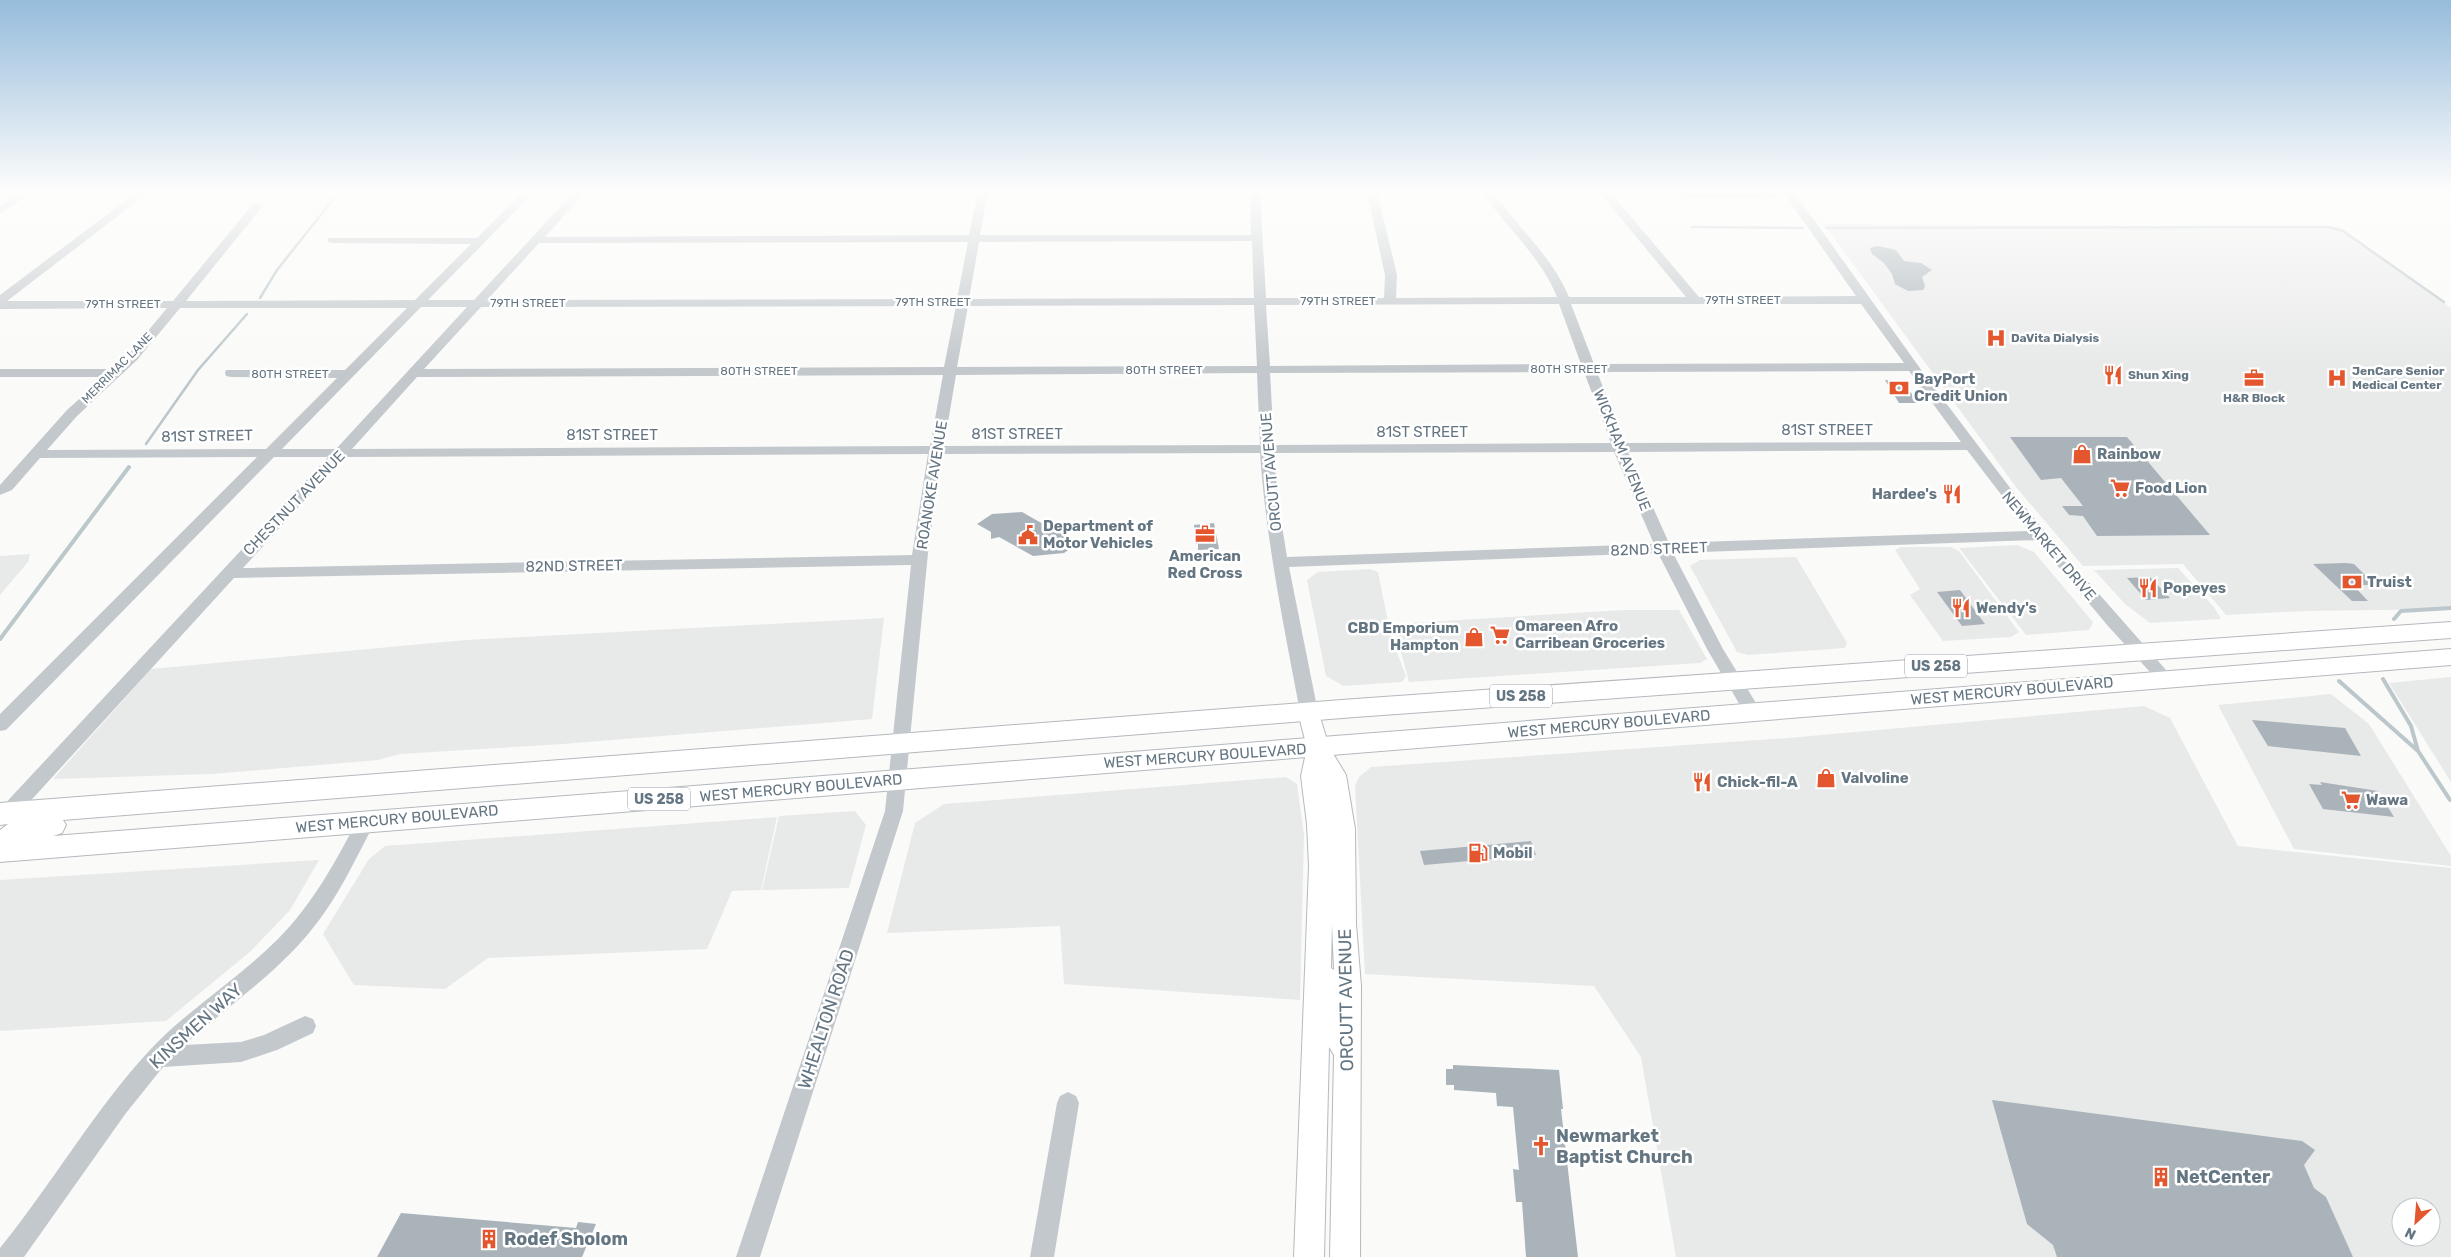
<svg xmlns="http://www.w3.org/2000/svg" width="2451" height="1257" font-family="Rubik,sans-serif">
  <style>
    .built { fill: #e8e9e9; fill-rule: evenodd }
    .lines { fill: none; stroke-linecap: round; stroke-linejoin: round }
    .stream-far1 { stroke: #bbc7cb; stroke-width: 2.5 }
    .stream { stroke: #bbc7cb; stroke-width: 4 }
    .building { fill: #aab3b9 }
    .major-casing { stroke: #b5babe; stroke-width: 2 }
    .highway-casing { stroke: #b4b9bd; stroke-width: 2 }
    .minor { fill: #c3c8cc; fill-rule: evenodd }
    .major { fill: #fff; fill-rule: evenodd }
    .highway { fill: #fff; fill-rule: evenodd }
    .labels { text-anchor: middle; stroke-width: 5; stroke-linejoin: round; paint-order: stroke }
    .far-street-label { font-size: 12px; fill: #657683; stroke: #fff }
    .far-poi-label { font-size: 12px; font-weight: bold; fill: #657683; stroke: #fff; text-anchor: start }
    .shield { fill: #fff; stroke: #939fa8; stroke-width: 1 }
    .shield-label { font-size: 14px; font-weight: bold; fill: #657683 }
    .poi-label { font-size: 15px; font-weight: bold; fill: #657683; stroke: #fff; text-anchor: start }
    .street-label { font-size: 15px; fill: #657683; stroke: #fff }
    .near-street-label { font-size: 18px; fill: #657683; stroke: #fff }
    .near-poi-label { font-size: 18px; font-weight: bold; fill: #657683; stroke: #fff; text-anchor: start }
  </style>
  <rect width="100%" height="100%" fill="#fafaf8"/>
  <path class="built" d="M1824,224L2339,227L2451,308V609L2305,611L2226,615L2183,564L2083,566L2016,487Z
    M2017,545L2034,552L2093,622L2089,630L2026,635L1959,548Z
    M1901,547H1951L1959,551L2019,632L2011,637L1943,641L1910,595L1920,589L1895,550Z
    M30,554L28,562L0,595V556Z
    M1796,557L1847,643L1845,648L1748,655L1737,652L1690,566L1700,560Z
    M2178,568L2214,607L2221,619L2150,623L2125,604L2094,570Z
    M1370,569L1378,572L1391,637L1406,676L1402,682L1344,686L1326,676L1307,580L1318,572Z
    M1624,610H1679L1707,659L1700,663L1409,682L1394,626V624Z
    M884,618L872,719L563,744L400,754L378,760L211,774L53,779L151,669L466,640Z
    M2451,677V782L2389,683Z
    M2331,694L2369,724L2451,856V866L2294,849L2218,705Z
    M2144,706L2170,718L2238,846L2451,868V1257H1676L1641,1057L1594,986L1365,974L1355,786L1359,777L1371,767L1788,738ZM2401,1207H2431V1237H2401Z
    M1286,777L1297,784L1304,835L1300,1000L1064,984L1060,926L887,933L915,823L944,804Z
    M855,811L866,825L849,888L762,890L779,816Z
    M777,817L761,890L732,891L707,949L488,958L445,989L354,985L323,934L369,859L385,846Z
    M319,860L290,910L251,951L166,1021L0,1031V880Z"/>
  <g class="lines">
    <path class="stream-far1" d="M1692,227L1803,228
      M1826,228L2329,227L2343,231L2444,302
      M260,298L277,270L339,192
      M146,444L198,370L247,314"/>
    <path class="stream" d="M2394,619L2401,611L2451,608
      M0,639L129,467
      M2383,679L2411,726L2418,751
      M2339,681L2418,751L2450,800"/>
  </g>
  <path class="building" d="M1878,246L1896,250L1904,261L1921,263L1932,270L1922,277L1925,286L1923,290L1908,291L1895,284L1892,274L1884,263L1872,254L1870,248Z
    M1885,380L1903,381L1918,403H1899Z
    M2010,437H2127L2210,535L2097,536L2083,516L2069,515L2062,506H2083L2061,478L2041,480Z
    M1022,512L1036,520L1079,543L1064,553L1033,556L999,537L991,539V532L977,524L992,514Z
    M1214,523L1219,549L1198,550V544H1195L1194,525Z
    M2346,563L2354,564L2375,585H2353L2368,601H2352L2313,564Z
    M2150,577L2170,598L2146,600L2127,578Z
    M1960,590L1985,624L1962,626L1937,592Z
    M2252,720L2345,728L2361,756L2268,746Z
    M2320,782L2378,791L2394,817L2323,809L2309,784L2322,785Z
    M1531,841L1536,855L1424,865L1420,851Z
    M1453,1065L1559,1070L1563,1109H1561L1578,1257H1526L1522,1202H1516L1513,1169L1519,1170L1513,1107L1497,1106L1496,1093L1454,1090V1085H1446V1069H1453Z
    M1992,1100L2302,1141L2315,1150L2304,1165L2314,1188L2326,1197L2353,1257H2057L2053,1245L2027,1224Z
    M401,1213L576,1228L578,1222L596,1224L582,1257H377Z"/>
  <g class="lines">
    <defs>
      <path id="major" d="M1309,704L1317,707L1329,747L1346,775L1355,829L1356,924L1361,986L1360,1257H1330L1334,1055L1329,1047L1324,1257H1294L1309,866L1307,824L1301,776L1307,748L1298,712L1301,707ZM1332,923V924L1334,970L1331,968Z"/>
      <path id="highway" d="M2451,622V638L1355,717L63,820L66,825L62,833L53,836L2451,649V665L0,862V830L8,824L0,825V803L1355,699Z"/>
    </defs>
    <use href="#major" class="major-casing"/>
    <use href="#highway" class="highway-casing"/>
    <path class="minor" d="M20,192H32L0,214V206Z
      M137,192H149L7,301H173L253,204L257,203L262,206L261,208L186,301L415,300L471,244L332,243L328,242V238H477L523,192H534L428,300H474L574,192H585L545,237L969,235L978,192H988L980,235H1251L1250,192H1260L1266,298H1384L1385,275L1367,192H1377L1397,275L1396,298L1557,297C1541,257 1507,228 1482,192H1493C1518,228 1552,256 1569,297H1686L1599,192H1610L1699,297L1856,296L1783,192H1794L1927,378L2020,501L2069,560L2174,679L2172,683L2166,685L2160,683L2108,626L2036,540L1673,553L1723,649L1762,713L1759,717L1753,719L1747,717L1707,649L1658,553L1289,567L1318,712L1315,716L1309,718L1303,716L1300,712C1284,626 1266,541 1260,453L942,454L928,553L903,811L760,1257H736L885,811L911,565L234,578L14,819L7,821L0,819V809L328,457H274L6,730L0,731V714L257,457L40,458L12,490L0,495V485L67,410L104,377H0V369H112L129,354L167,308L0,309V295ZM1252,241L1254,298L969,299L979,242ZM968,242L957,299L487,300L539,243ZM1559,304L1581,364L1270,366L1266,305ZM1571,304H1861L1904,363L1594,364ZM1254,305L1257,366L957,367L968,306ZM956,306L944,367L424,369L481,307ZM421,307H467L336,449H282ZM180,308H407L345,370H226L225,373L226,376L231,377L337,378L266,449L47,450L77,416L137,360ZM1909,371L1961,442L1625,443L1597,372ZM1584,372L1611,443L1274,445L1270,373ZM1257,373L1260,445L944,446L956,375ZM943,375L930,446L352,449L417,377ZM1967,450L2029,531L1669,543L1628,452ZM1614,452L1654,544L1287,557L1278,501L1274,453ZM928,454L912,555L243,568L344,457Z
      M1686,193H1772L1777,196L1772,199L1682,198V194Z
      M366,815L373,817L375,822C355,860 337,900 309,933C273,976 226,1008 184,1045L241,1042L264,1035L305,1016L313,1019L316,1026L313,1033L277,1050L241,1062L163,1067L126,1113L24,1257H0V1248C52,1184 93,1112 149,1051C188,1009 237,980 278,939C313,904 336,861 359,817Z
      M1068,1092L1076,1096L1079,1103L1054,1257H1030L1057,1103L1060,1096Z"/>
    <use href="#major" class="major"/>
    <use href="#highway" class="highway"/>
  </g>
  <linearGradient id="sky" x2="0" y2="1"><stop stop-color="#96bcdc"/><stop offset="0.52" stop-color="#fdfdfc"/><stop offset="1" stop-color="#fdfdfc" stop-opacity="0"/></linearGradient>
  <rect width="2451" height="368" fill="url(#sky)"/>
  <defs>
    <symbol id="hospital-bare" viewBox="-9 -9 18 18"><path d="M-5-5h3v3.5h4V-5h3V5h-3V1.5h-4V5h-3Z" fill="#e4572e" stroke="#fff" stroke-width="2.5" paint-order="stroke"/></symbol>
    <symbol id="restaurant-bare" viewBox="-9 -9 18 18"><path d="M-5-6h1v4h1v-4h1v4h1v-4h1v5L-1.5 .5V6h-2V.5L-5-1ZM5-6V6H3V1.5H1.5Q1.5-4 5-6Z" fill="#e4572e" stroke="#fff" stroke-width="2.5" paint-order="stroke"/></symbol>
    <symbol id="office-bare" viewBox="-9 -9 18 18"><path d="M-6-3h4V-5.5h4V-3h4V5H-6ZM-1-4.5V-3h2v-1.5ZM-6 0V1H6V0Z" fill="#e4572e" stroke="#fff" stroke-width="2.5" paint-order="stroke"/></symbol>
    <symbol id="bank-bare" viewBox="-9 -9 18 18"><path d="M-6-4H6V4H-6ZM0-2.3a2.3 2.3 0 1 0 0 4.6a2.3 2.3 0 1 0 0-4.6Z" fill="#e4572e" stroke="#fff" stroke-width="2.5" paint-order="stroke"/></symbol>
    <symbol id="shop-bare" viewBox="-9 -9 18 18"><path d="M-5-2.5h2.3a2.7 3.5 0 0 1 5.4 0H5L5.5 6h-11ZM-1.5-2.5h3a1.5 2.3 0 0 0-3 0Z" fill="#e4572e" stroke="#fff" stroke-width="2.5" paint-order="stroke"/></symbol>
    <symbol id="supermarket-bare" viewBox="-9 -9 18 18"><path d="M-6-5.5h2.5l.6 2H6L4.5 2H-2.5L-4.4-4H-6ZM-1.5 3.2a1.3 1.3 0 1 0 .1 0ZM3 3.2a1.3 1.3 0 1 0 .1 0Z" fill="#e4572e" stroke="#fff" stroke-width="2.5" paint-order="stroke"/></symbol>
    <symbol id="civic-bare" viewBox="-9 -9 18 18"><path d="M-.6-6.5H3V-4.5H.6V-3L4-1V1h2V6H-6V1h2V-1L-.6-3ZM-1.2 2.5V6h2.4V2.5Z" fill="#e4572e" stroke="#fff" stroke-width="2.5" paint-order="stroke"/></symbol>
    <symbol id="fuel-bare" viewBox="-9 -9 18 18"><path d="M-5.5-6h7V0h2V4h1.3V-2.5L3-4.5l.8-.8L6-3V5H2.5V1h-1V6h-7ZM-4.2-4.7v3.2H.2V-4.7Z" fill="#e4572e" stroke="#fff" stroke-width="2.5" paint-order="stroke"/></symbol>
    <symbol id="church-bare" viewBox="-9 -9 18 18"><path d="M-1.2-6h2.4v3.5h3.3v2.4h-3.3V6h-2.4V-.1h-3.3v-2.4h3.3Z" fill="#e4572e" stroke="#fff" stroke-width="2.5" paint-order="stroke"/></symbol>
    <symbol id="building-bare" viewBox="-9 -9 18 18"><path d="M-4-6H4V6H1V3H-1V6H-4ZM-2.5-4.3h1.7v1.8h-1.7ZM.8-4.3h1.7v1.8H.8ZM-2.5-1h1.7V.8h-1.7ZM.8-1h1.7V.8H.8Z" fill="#e4572e" stroke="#fff" stroke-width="2.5" paint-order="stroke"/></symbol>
  </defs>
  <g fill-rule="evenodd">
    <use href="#hospital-bare" x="1982" y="324" width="28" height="28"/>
    <use href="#restaurant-bare" x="2099" y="361" width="28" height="28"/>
    <use href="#office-bare" x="2240" y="364" width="28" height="28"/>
    <use href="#hospital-bare" x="2323" y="364" width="28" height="28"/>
    <use href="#bank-bare" x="1885" y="374" width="28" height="28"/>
    <use href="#shop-bare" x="2068" y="440" width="28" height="28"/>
    <use href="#supermarket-bare" x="2106" y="474" width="28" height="28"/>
    <use href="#restaurant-bare" x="1938" y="480" width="28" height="28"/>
    <use href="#office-bare" x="1191" y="520" width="28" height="28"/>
    <use href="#civic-bare" x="1014" y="521" width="28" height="28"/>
    <use href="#bank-bare" x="2338" y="568" width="28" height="28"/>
    <use href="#restaurant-bare" x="2134" y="574" width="28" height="28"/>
    <use href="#restaurant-bare" x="1947" y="594" width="28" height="28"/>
    <use href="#supermarket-bare" x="1486" y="621" width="28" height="28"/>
    <use href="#shop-bare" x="1460" y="623" width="28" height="28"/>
    <use href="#shop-bare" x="1812" y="764" width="28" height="28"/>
    <use href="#restaurant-bare" x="1688" y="768" width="28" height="28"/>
    <use href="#supermarket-bare" x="2337" y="786" width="28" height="28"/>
    <use href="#fuel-bare" x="1464" y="839" width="28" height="28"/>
    <use href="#church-bare" x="1527" y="1132" width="28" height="28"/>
    <use href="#building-bare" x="2147" y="1163" width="28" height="28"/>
    <use href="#building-bare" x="475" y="1225" width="28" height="28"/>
  </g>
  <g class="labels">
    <g class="far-street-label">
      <text x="1743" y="304">79TH STREET</text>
      <text x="1338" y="305">79TH STREET</text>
      <text x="933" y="306">79TH STREET</text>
      <text x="528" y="307">79TH STREET</text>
      <text x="123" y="308">79TH STREET</text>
      <text transform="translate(117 368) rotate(-45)" y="4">MERRIMAC LANE</text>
      <text x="1569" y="373">80TH STREET</text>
      <text x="1164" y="374">80TH STREET</text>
      <text x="759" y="375">80TH STREET</text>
      <text x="290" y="378">80TH STREET</text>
    </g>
    <g class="far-poi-label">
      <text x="2011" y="342">DaVita Dialysis</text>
      <text x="2352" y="375">JenCare Senior<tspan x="2352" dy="14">Medical Center</tspan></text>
      <text x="2128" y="379">Shun Xing</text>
      <text x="2254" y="402" text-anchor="middle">H&amp;R Block</text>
    </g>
    <g class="shield">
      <rect x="1905" y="654.5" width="62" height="23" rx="4"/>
      <rect x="1490" y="684.5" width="62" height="23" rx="4"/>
      <rect x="628" y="787.5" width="62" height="23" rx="4"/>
    </g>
    <g class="shield-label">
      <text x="1936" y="671">US 258</text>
      <text x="1521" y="701">US 258</text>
      <text x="659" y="804">US 258</text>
    </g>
    <g class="poi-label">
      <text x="1914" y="384">BayPort<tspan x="1914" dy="17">Credit Union</tspan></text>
      <text x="2097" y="459">Rainbow</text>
      <text x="2135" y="493">Food Lion</text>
      <text x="1937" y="499" text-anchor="end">Hardee's</text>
      <text x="1043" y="531">Department of<tspan x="1043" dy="17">Motor Vehicles</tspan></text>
      <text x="1205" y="561" text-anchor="middle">American<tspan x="1205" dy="17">Red Cross</tspan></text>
      <text x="2367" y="587">Truist</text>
      <text x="2163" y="593">Popeyes</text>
      <text x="1976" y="613">Wendy's</text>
      <text x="1515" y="631">Omareen Afro<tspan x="1515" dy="17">Carribean Groceries</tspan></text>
      <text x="1459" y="633" text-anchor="end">CBD Emporium<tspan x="1459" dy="17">Hampton</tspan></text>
      <text x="1841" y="783">Valvoline</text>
      <text x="1717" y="787">Chick-fil-A</text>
      <text x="2366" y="805">Wawa</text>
      <text x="1493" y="858">Mobil</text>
    </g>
    <g class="street-label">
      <text x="1827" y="435">81ST STREET</text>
      <text x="1422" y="437">81ST STREET</text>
      <text x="1017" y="439">81ST STREET</text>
      <text x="612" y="440">81ST STREET</text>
      <text transform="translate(207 436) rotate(-1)" y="5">81ST STREET</text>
      <text transform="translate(1622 450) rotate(68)" y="5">WICKHAM AVENUE</text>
      <text transform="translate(1271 472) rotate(-95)" y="5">ORCUTT AVENUE</text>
      <text transform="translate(932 485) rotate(-81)" y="5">ROANOKE AVENUE</text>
      <text transform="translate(294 503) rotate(-46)" y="5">CHESTNUT AVENUE</text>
      <text transform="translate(2049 546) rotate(50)" y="5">NEWMARKET DRIVE</text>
      <text transform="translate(1659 549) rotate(-2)" y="5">82ND STREET</text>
      <text transform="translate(574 566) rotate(-1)" y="5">82ND STREET</text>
      <text transform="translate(2012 691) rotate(-5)" y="5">WEST MERCURY BOULEVARD</text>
      <text transform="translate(1609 724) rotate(-5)" y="5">WEST MERCURY BOULEVARD</text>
      <text transform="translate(1205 756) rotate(-4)" y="5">WEST MERCURY BOULEVARD</text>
      <text transform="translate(801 788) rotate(-5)" y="5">WEST MERCURY BOULEVARD</text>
      <text transform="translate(397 819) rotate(-5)" y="5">WEST MERCURY BOULEVARD</text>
    </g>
    <g class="near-street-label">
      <text transform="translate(1346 1000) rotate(-91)" y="6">ORCUTT AVENUE</text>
      <text transform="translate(826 1019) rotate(-72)" y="6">WHEALTON ROAD</text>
      <text transform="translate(196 1026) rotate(-42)" y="6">KINSMEN WAY</text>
    </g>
    <g class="near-poi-label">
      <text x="1556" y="1142">Newmarket<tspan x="1556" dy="21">Baptist Church</tspan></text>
      <text x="2176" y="1183">NetCenter</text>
      <text x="504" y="1245">Rodef Sholom</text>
    </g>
  </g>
  <g transform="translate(2416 1222) rotate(206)"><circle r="24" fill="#ffffff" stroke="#c1c8cd"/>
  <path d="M0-4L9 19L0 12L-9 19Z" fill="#e4572e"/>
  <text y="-8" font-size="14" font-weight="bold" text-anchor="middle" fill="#657683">N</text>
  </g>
</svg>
